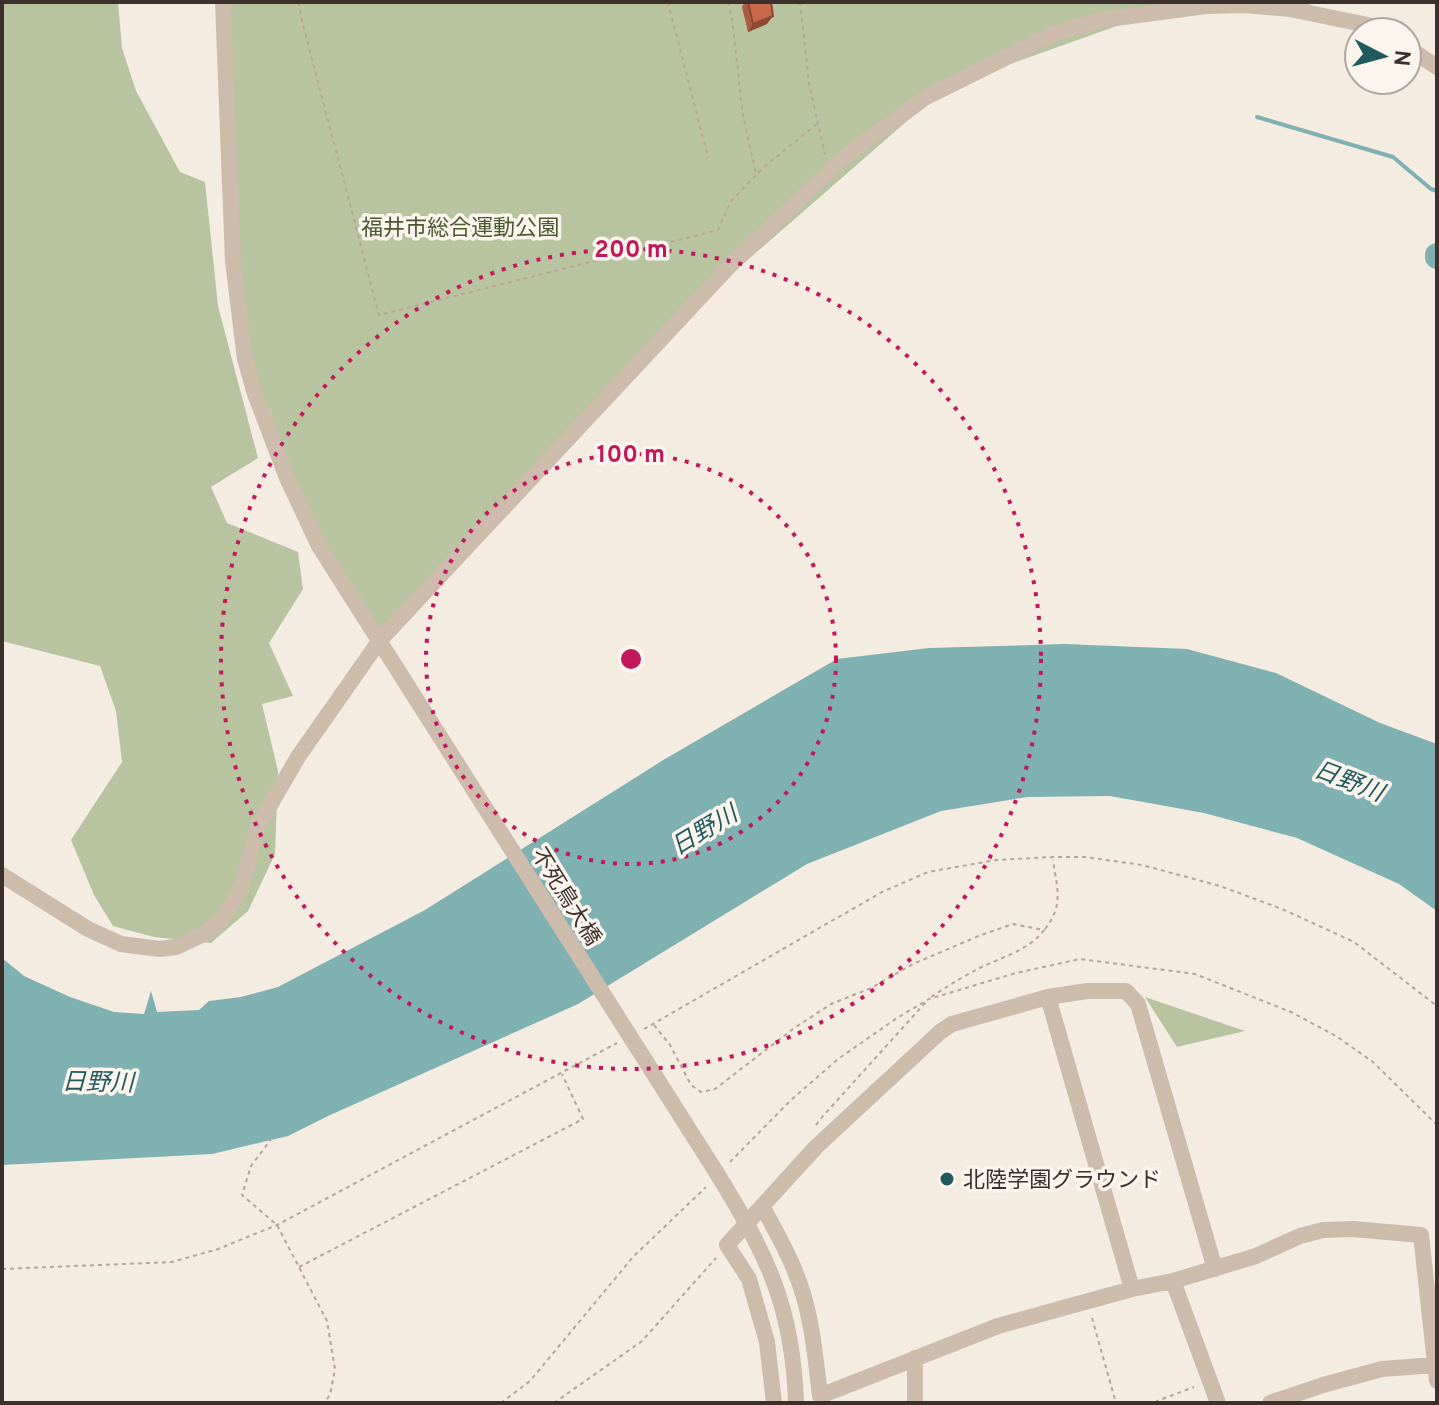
<svg xmlns="http://www.w3.org/2000/svg" width="1439" height="1405" font-family="Overpass,'Noto Sans JP',sans-serif">
  <style>
    .green { fill: #b8c4a0 }
    .water { fill: #7fb0b2 }
    .lines { fill: none; stroke-linecap: round; stroke-linejoin: round }
    .stream { stroke: #7fb0b2; stroke-width: 4 }
    .river { stroke: #7fb0b2; stroke-width: 24 }
    .path { stroke: #b9a596; stroke-width: 2; stroke-dasharray: 4 4; stroke-linecap: butt }
    .minor { stroke: #cdbbac; stroke-width: 16 }
    .wall { fill: #ac5a40 }
    .shaded-wall { fill: #8c4a34 }
    .building { fill: #c8694b; stroke: #8c4a34; stroke-width: 2 }
    .ring { fill: none; stroke: #c2185b; stroke-width: 4; stroke-dasharray: 4 8 }
    .poi-dot { fill: #1f5a5e; stroke: #fbf5ee; stroke-width: 3 }
    .labels { text-anchor: middle; stroke-width: 7; stroke-linejoin: round; paint-order: stroke }
    .park-label { font-size: 22px; fill: #4a5a2e; stroke: #fbf5ee }
    .street-label { font-size: 22px; fill: #3b302b; stroke: #fbf5ee }
    .poi-label { font-size: 22px; fill: #3b302b; stroke: #fbf5ee; text-anchor: start }
    .water-label { font-size: 24px; font-style: italic; fill: #1f5a5e; stroke: #fbf5ee }
    .centre { fill: #c2185b; stroke: #fbf5ee; stroke-width: 4 }
    .ring-label { font-size: 24px; text-anchor: middle; font-weight: bold; fill: #c2185b; stroke: #fbf5ee; stroke-width: 7; stroke-linejoin: round; paint-order: stroke }
  </style>
  <rect width="100%" height="100%" fill="#f4ebe1"/>
  <path class="green" d="M2,2H118L122,48L136,91L180,172L205,182L218,306L258,458L211,487L227,523L298,552L303,589L269,643L293,696L262,704L278,771L275,854L248,911L211,943L154,937L113,926L94,895L71,840L122,762L116,711L100,666L2,641Z
    M223,2H1310L1308,14L1290,9L1153,13L946,87L681,318L380,640L287,478L271,413L245,359Z
    M1145,997L1245,1031L1177,1047Z"/>
  <path class="water" d="M1065,644L1187,649L1276,673L1380,723L1437,744V911L1399,884L1297,838L1204,813L1110,796L1027,797L941,811L807,864L578,1004L328,1116L288,1136L212,1154L2,1165V958L24,976L70,997L114,1012L144,1014L151,991L157,1012L199,1010L209,1001L241,997L278,987L425,910L665,759L837,659L929,648Z"/>
  <g class="lines">
    <path class="stream" d="M1257,117L1393,157L1431,189L1437,191"/>
    <path class="river" d="M1437,255V257"/>
    <path class="path" d="M299,2L301,17L379,315L718,230L731,201L764,167L818,123
      M668,2L708,158
      M728,2L732,18L743,115L756,174
      M800,2L809,83L825,155
      M1045,929C1064,905 1057,888 1053,860
      M654,1025L670,1045L691,1085L701,1092L715,1089L793,1029L831,1004L871,988L913,964L981,935L1013,924L1044,930C1028,952 997,958 974,971C959,979 945,988 931,997
      M644,1029L882,892L928,872L996,860L1053,857H1085L1142,865L1220,886L1282,909L1354,942L1437,1006
      M816,1125L823,1116L926,1002
      M272,1138L251,1166L242,1195L277,1225L327,1321L335,1369L330,1395L324,1403
      M730,1162L791,1100L838,1059L897,1018L929,999L1016,973L1080,959L1195,974L1291,1012L1336,1036L1373,1062L1437,1125
      M299,1267L583,1119L562,1074
      M2,1269L172,1262L218,1249L277,1225L617,1043
      M1092,1318L1116,1403
      M501,1403L530,1381L633,1257L706,1187
      M554,1403L642,1341L716,1258
      M1156,1403L1157,1401L1194,1387"/>
    <path class="minor" d="M223,2L233,261L245,359L255,394L287,478L319,546L718,1175C767,1255 793,1307 796,1403
      M1407,47L1437,67
      M2,875L88,929L121,944L160,949L176,947L204,934L222,919L241,889L258,826L298,757L380,640L735,260L848,154L926,97L1056,33L1101,20L1206,6L1244,5L1290,9L1382,28L1388,32
      M1048,997L1132,1289
      M762,1206C778,1235 795,1265 804,1297C813,1329 816,1362 820,1396L998,1326L1132,1289L1173,1281L1256,1256L1300,1236L1323,1230L1353,1229L1421,1235L1437,1381
      M1173,1281L1218,1403
      M915,1358V1403
      M774,1403L767,1342L749,1279L727,1245L816,1147L940,1032L952,1024L1048,997L1087,991H1126L1138,1004L1215,1269
      M1270,1403L1323,1385L1382,1369L1435,1365"/>
  </g>
  <path class="wall" d="M745,2H771L767,24L748,32L742,7Z"/>
  <path class="shaded-wall" d="M773,16L767,24L748,32L753,24Z"/>
  <path class="building" d="M748,2H771L773,16L753,24Z"/>
  <g class="ring">
    <circle cx="631" cy="659" r="205"/>
    <circle cx="631" cy="659" r="410"/>
  </g>
  <circle class="poi-dot" cx="947" cy="1179" r="8"/>
  <g class="labels">
    <g class="park-label">
      <text x="460" y="235">福井市総合運動公園</text>
    </g>
    <g class="street-label">
      <text transform="translate(567 896) rotate(58)" y="8">不死鳥大橋</text>
    </g>
    <g class="poi-label">
      <text x="963" y="1187">北陸学園グラウンド</text>
    </g>
    <g class="water-label">
      <text transform="translate(1349 781) rotate(21)" y="8">日野川</text>
      <text transform="translate(704 830) rotate(-31)" y="8">日野川</text>
      <text transform="translate(98 1082) rotate(1)" y="8">日野川</text>
    </g>
  </g>
  <circle cx="631" cy="659" r="12" class="centre"/>
  <g class="ring-label">
    <text x="631" y="257">200 m</text>
    <text x="631" y="462">100 m</text>
  </g>
  <rect width="1439" height="1405" fill="none" stroke="#3b302b" stroke-width="8"/>
  <g transform="translate(1383 56) rotate(96)"><circle r="38" fill="#fbf5ee" stroke="#aea6a0" stroke-width="2"/>
  <path d="M0-6L14 30L0 20L-14 30Z" fill="#1f5a5e"/>
  <text y="-12" font-size="22" font-weight="bold" text-anchor="middle" fill="#3b302b">N</text>
  </g>
</svg>
